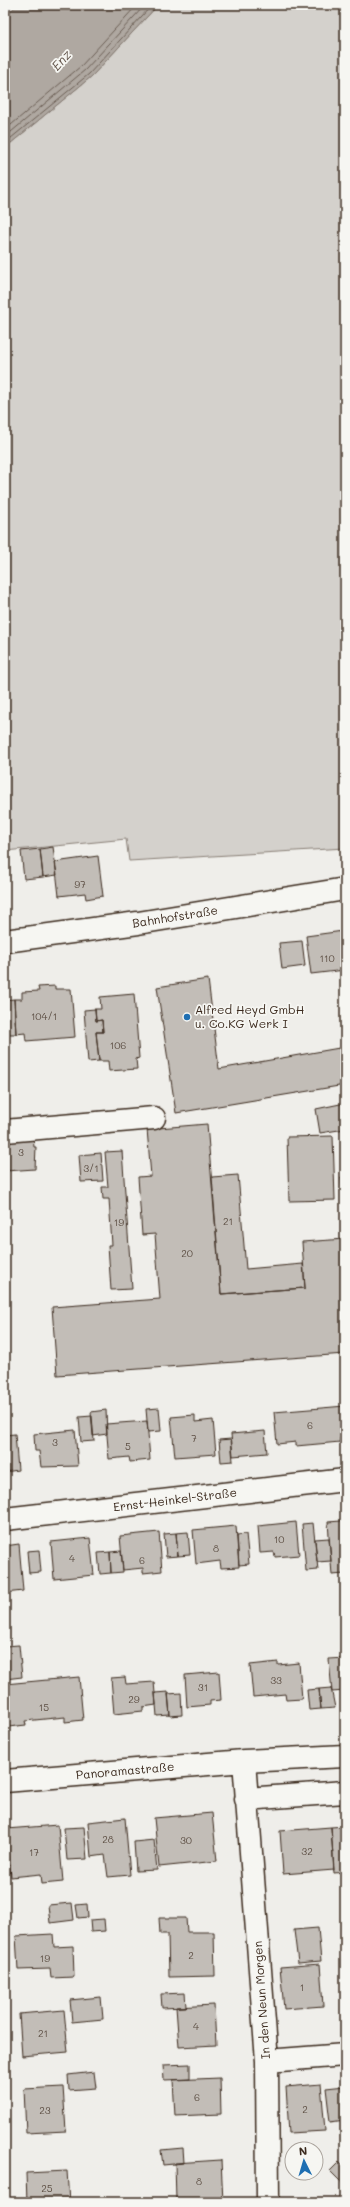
<svg xmlns="http://www.w3.org/2000/svg" width="350" height="2207" font-family="Mali,sans-serif">
  <style>
    .green { fill: #d4d1cc; stroke: #887e75 }
    .water { fill: #afa8a1; stroke: #81766d }
    .lines { fill: none; stroke-linecap: round; stroke-linejoin: round }
    .shore { stroke: #695c52; stroke-width: 1 }
    .building { fill: #c2bdb7; stroke: #3b2a1e }
    .minor-casing { stroke: #3b2a1e; stroke-width: 25 }
    .minor { stroke: #f6f6f2; stroke-width: 22 }
    .poi-dot { fill: #1f6fb2; stroke: #f6f6f2; stroke-width: 1.5 }
    .labels { text-anchor: middle; stroke-width: 3.5; stroke-linejoin: round; paint-order: stroke }
    .number-label { font-size: 10px; fill: #5d4f44 }
    .street-label { font-size: 12px; fill: #3b2a1e; stroke: #f6f6f2 }
    .poi-label { font-size: 12px; fill: #3b2a1e; stroke: #f6f6f2; text-anchor: start }
    .water-label { font-size: 13px; font-style: italic; fill: #64564c; stroke: #f6f6f2 }
  </style>
  <rect width="100%" height="100%" fill="#efeeea"/>
  <filter id="ink" filterUnits="userSpaceOnUse"><feTurbulence type="fractalNoise" baseFrequency=".025" numOctaves="2"/><feDisplacementMap in="SourceGraphic" scale="8" xChannelSelector="R" yChannelSelector="G"/><feConvolveMatrix kernelMatrix="1 2 1 2 8 2 1 2 1" color-interpolation-filters="sRGB"/></filter>
  <g filter="url(#ink)">
    <path class="green" d="M158,5H345V848L129,861L126,839L5,851V148L92,76Z"/>
    <path class="water" d="M17,5H158L92,76L5,148V16Z"/>
    <g class="lines">
      <path class="shore" d="M5,130L81,66L137,5
        M5,137L85,70L145,5
        M5,143L89,74L152,5"/>
    </g>
    <path class="building" d="M53,847L57,875L43,877L40,849Z
      M40,849L43,877L24,879L21,851Z
      M98,856L103,896L86,899L85,893L59,896L55,862Z
      M343,931L345,970L311,974L306,936Z
      M302,941L305,966L282,969L279,943Z
      M208,979L219,1069L345,1047V1085L176,1113L157,987Z
      M55,986V989H71L75,1037L26,1041L25,1033L16,1034L14,999H22V992L39,991L38,987Z
      M134,994L139,1058L136,1059L137,1069L109,1071L108,1061H99L96,1032H103L102,1020L96,1021L95,1009H101L100,997Z
      M14,999L16,1034H6L7,1043H5V1000Z
      M95,1009L96,1021L102,1020L103,1032H96L99,1061L88,1062L84,1010Z
      M345,1103V1129L320,1133L316,1109Z
      M207,1124L221,1294L305,1288L302,1242L345,1239V1354L57,1375L52,1307L160,1299L155,1234L142,1235L138,1177L151,1176L147,1129Z
      M333,1136L335,1200L289,1201L287,1137Z
      M33,1137L34,1147H36L35,1169L5,1171V1139Z
      M122,1151L132,1289L111,1290L108,1245H112L109,1199H103L102,1187H108L105,1152Z
      M101,1153L103,1181L81,1182L79,1155Z
      M238,1175L246,1269L303,1264L305,1288L221,1294L212,1177Z
      M341,1177H345V1204H344Z
      M345,1406V1438H340V1442L296,1446V1442L277,1444L274,1412Z
      M159,1408L161,1431L148,1432L146,1409Z
      M106,1410L107,1434L93,1436L91,1412Z
      M195,1415V1422L213,1420L216,1454L175,1457L171,1417Z
      M92,1416L94,1441L81,1442L79,1417Z
      M147,1421L150,1460L130,1462L129,1457L109,1459L106,1424Z
      M75,1430L78,1466L41,1467L39,1451H35L34,1434Z
      M265,1431L267,1453L233,1456L231,1434Z
      M15,1434L18,1470L5,1472V1435Z
      M231,1439L233,1461L221,1462L219,1440Z
      M345,1518V1574L332,1575L328,1522L341,1521V1519Z
      M296,1522L299,1555L275,1557L274,1552L260,1553L258,1526Z
      M313,1523L318,1570L306,1571L302,1524Z
      M236,1526L239,1567L221,1568L220,1561L196,1564L193,1530Z
      M159,1532L162,1571L143,1573V1568L123,1570L120,1536Z
      M188,1532L190,1555L178,1556L176,1533Z
      M176,1533L178,1556L166,1557L164,1534Z
      M246,1534L249,1564L239,1565L237,1535Z
      M90,1538L94,1575L54,1579L51,1542Z
      M329,1538L331,1561L317,1562L315,1539Z
      M19,1544L23,1591L5,1593V1546Z
      M39,1550L41,1572L29,1573L27,1551Z
      M121,1551L123,1572L111,1573L110,1552Z
      M110,1552L111,1573L100,1574L98,1553Z
      M19,1645L22,1677L5,1679V1646Z
      M345,1658V1691L332,1692L329,1659Z
      M278,1662V1665L299,1663L302,1699L286,1700L285,1694L253,1697L250,1665Z
      M219,1672L221,1700L210,1701V1705L187,1707L185,1675Z
      M79,1677L83,1720L65,1722V1717L25,1721L26,1725L8,1727L5,1684Z
      M125,1677L126,1684L154,1682L156,1705L143,1707V1711L114,1714L111,1678Z
      M331,1688L335,1708L321,1709L319,1689Z
      M319,1689L321,1709L309,1710L307,1690Z
      M168,1692L170,1715L157,1716L155,1693Z
      M181,1693L182,1715L170,1716L168,1694Z
      M212,1813L217,1861L159,1867L154,1818Z
      M125,1818L130,1875L108,1877L105,1855L91,1857L88,1822Z
      M58,1825L63,1882L42,1884L41,1874L11,1877L6,1829Z
      M345,1826V1872L334,1873L331,1827Z
      M84,1827L87,1859L67,1860L64,1828Z
      M331,1827L334,1870L283,1874L280,1831Z
      M154,1840L157,1870L136,1871L134,1842Z
      M72,1903L74,1920L50,1923L48,1905Z
      M87,1904L88,1917L78,1918L76,1905Z
      M159,1918H186L187,1932H214L215,1976L169,1977L168,1934H160Z
      M104,1919L105,1931L91,1932L90,1920Z
      M318,1928L321,1961L298,1963L294,1930Z
      M53,1934L54,1947L73,1946L74,1977L51,1978L50,1969L18,1970L16,1936Z
      M320,1964L323,2006L284,2009L280,1967Z
      M185,1993L186,2007L162,2008L161,1994Z
      M101,1997L103,2019L72,2022L70,2000Z
      M214,2005L216,2045L179,2047L176,2007Z
      M64,2010L68,2052L22,2056L19,2014Z
      M190,2064V2079L164,2080L163,2065Z
      M94,2072L96,2088L69,2090L68,2075Z
      M220,2078L221,2114L175,2116L173,2080Z
      M321,2084L325,2131L289,2133L286,2087Z
      M345,2086V2120L330,2122L326,2088Z
      M63,2087L66,2131L26,2133L24,2089Z
      M183,2148L184,2163L163,2165L161,2150Z
      M221,2160L223,2202H198V2199L176,2200L175,2163Z
      M339,2162L345,2169V2178L341,2182L330,2171Z
      M67,2171L69,2202H27L26,2173Z"/>
    <g class="lines">
      <defs>
        <path id="minor" d="M5,941L138,923L345,889
          M5,1131L154,1118
          M5,1519L345,1480
          M244,1761L267,2061L268,2202
          M5,1781L244,1761L345,1756
          M246,1799L345,1792
          M267,2061L345,2055"/>
      </defs>
      <use href="#minor" class="minor-casing"/>
      <use href="#minor" class="minor"/>
    </g>
  </g>
  <circle class="poi-dot" cx="187" cy="1017" r="4"/>
  <g class="labels">
    <g class="number-label">
      <text x="80" y="888">97</text>
      <text x="327" y="962">110</text>
      <text x="44" y="1020">104/1</text>
      <text x="118" y="1049">106</text>
      <text x="21" y="1156">3</text>
      <text x="91" y="1172">3/1</text>
      <text x="228" y="1225">21</text>
      <text x="119" y="1226">19</text>
      <text x="187" y="1257">20</text>
      <text x="310" y="1429">6</text>
      <text x="194" y="1442">7</text>
      <text x="55" y="1446">3</text>
      <text x="128" y="1450">5</text>
      <text x="279" y="1543">10</text>
      <text x="216" y="1552">8</text>
      <text x="72" y="1562">4</text>
      <text x="142" y="1564">6</text>
      <text x="276" y="1684">33</text>
      <text x="203" y="1691">31</text>
      <text x="134" y="1703">29</text>
      <text x="44" y="1711">15</text>
      <text x="108" y="1843">28</text>
      <text x="186" y="1844">30</text>
      <text x="307" y="1855">32</text>
      <text x="34" y="1856">17</text>
      <text x="191" y="1959">2</text>
      <text x="45" y="1962">19</text>
      <text x="302" y="1991">1</text>
      <text x="196" y="2030">4</text>
      <text x="43" y="2037">21</text>
      <text x="197" y="2101">6</text>
      <text x="305" y="2113">2</text>
      <text x="45" y="2114">23</text>
      <text x="199" y="2185">8</text>
      <text x="47" y="2192">25</text>
    </g>
    <g class="street-label">
      <text transform="translate(175 917) rotate(-9)" y="4">Bahnhofstraße</text>
      <text transform="translate(175 1500) rotate(-7)" y="4">Ernst-Heinkel-Straße</text>
      <text transform="translate(125 1771) rotate(-5)" y="4">Panoramastraße</text>
      <text transform="translate(262 2000) rotate(-94)" y="4">In den Neun Morgen</text>
    </g>
    <g class="poi-label">
      <text x="195" y="1014">Alfred Heyd GmbH<tspan x="195" dy="14">u. Co.KG Werk I</tspan></text>
    </g>
    <g class="water-label">
      <text transform="translate(61 60) rotate(-48)" y="5">Enz</text>
    </g>
  </g>
  <rect width="350" height="2207" fill="none" stroke="#f6f6f2" stroke-width="20"/>
  <rect x="10" y="10" width="330" height="2187" fill="none" stroke="#3b2a1e" stroke-width="1.5" filter="url(#ink)"/>
  <g transform="translate(304 2161) rotate(355)"><circle r="19" fill="#f6f6f2" stroke="#aba49d"/>
  <path d="M0-3L7 15L0 10L-7 15Z" fill="#1f6fb2"/>
  <text y="-6" font-size="11" font-weight="bold" text-anchor="middle" fill="#3b2a1e">N</text>
  </g>
</svg>
